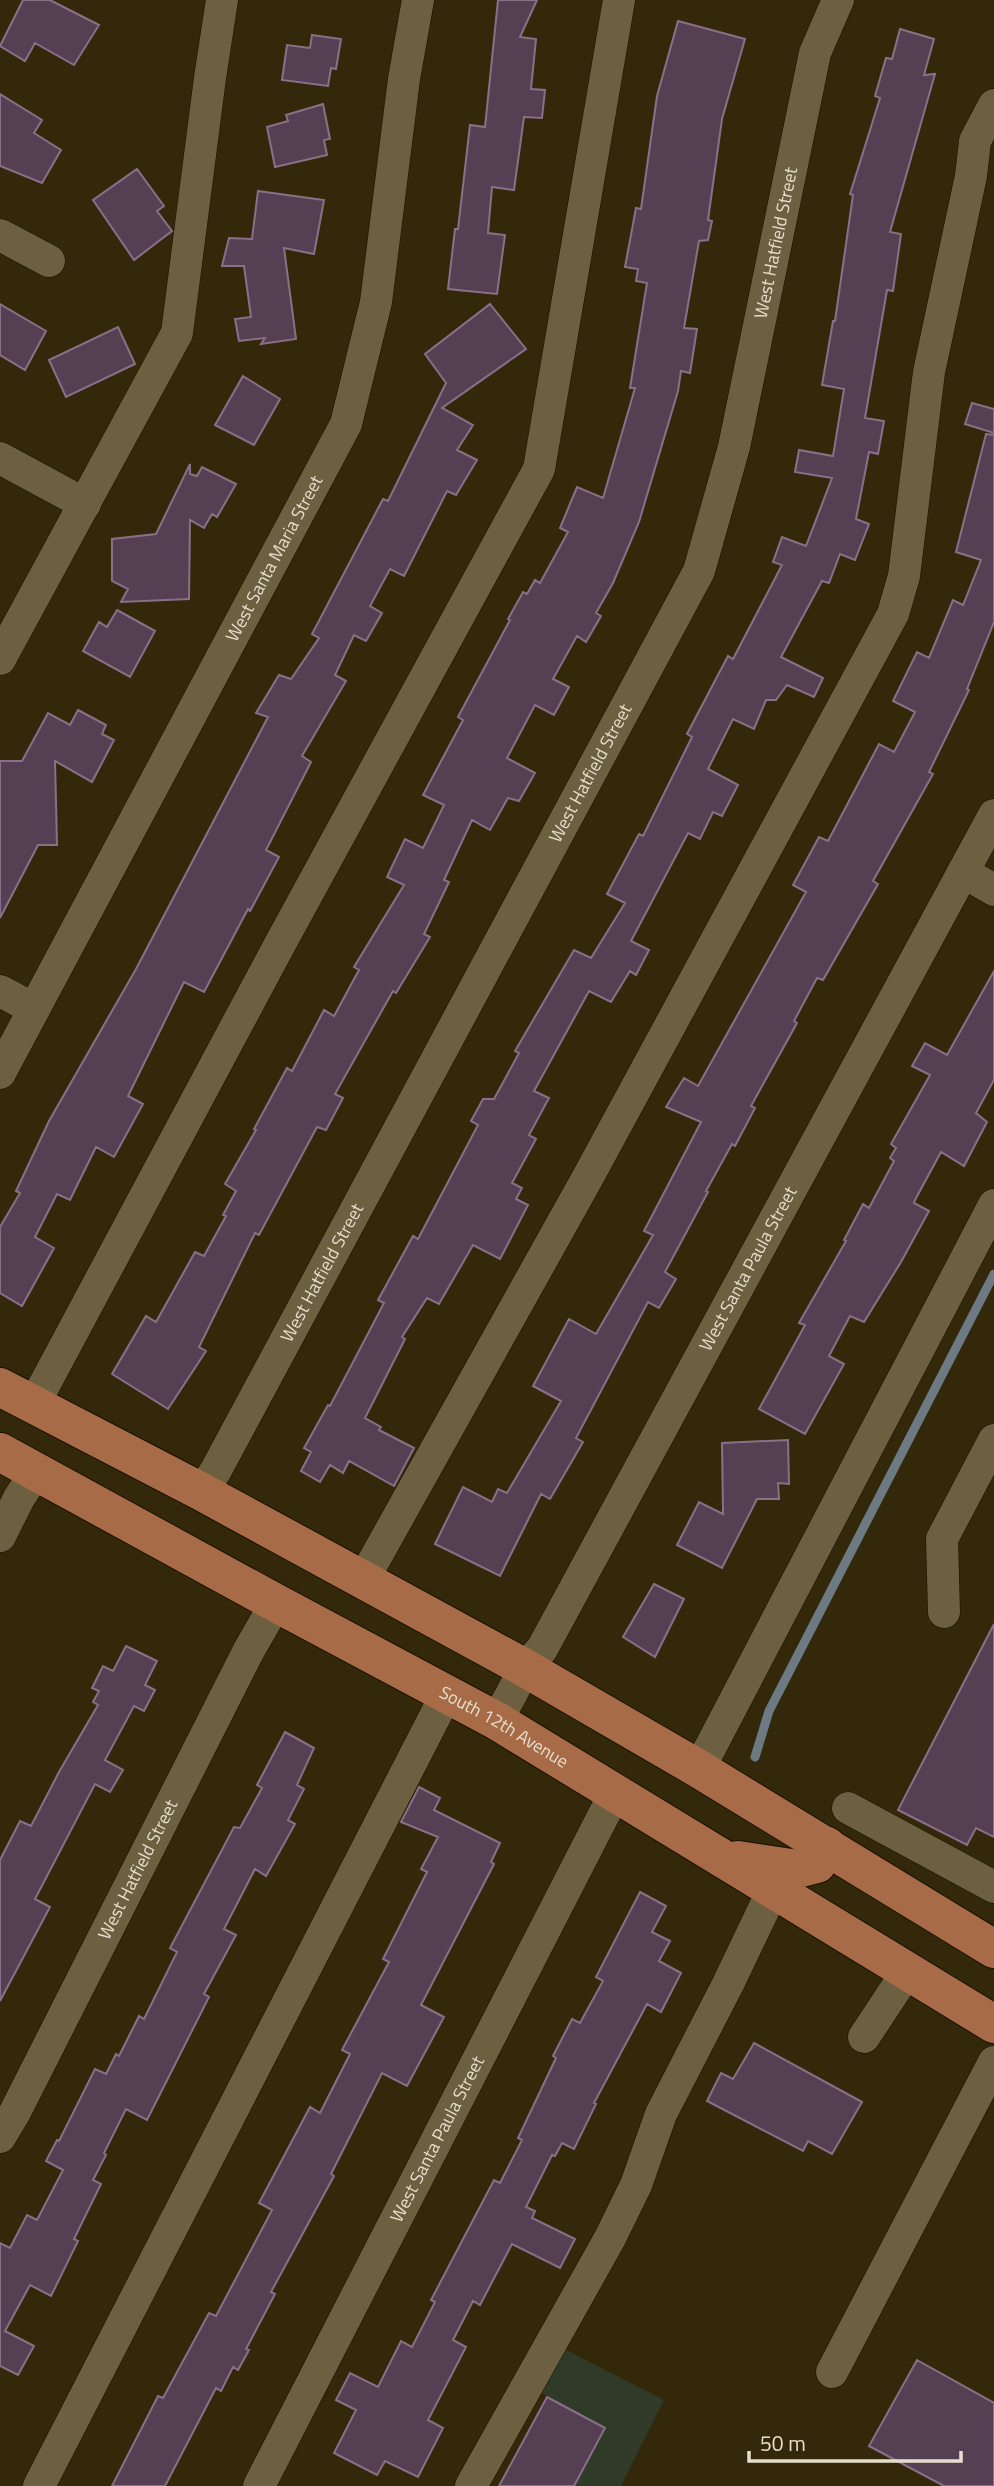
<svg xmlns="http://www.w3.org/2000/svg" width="994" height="2486" font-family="'Titillium Web',sans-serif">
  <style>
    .green { fill: #2f3b28 }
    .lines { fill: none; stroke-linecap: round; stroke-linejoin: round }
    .stream { stroke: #6d7a83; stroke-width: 9 }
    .building { fill: #554053; stroke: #897088; stroke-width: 2 }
    .minor-casing { stroke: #191100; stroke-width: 33 }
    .major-casing { stroke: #191100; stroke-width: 40 }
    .minor { stroke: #6c6041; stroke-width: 32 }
    .major { stroke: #a86b48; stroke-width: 38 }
    .labels { text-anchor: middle; stroke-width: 6; stroke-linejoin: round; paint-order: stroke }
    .street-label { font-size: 18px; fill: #e6dfce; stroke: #33280a }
  </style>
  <rect width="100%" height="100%" fill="#33280a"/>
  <path class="green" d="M558,2346L664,2400L621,2486H574L605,2428L535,2389Z"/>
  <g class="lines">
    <path class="stream" d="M755,1757L769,1711L994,1274"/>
  </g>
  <path class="building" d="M23,0H50L99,25L74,65L35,43L25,61L0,46Z
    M498,0H537L520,37L536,39L531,89L545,90L542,118L524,117L514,190L492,187L488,233L505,235L497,294L448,289L455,229H458L470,125L485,127Z
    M678,21L745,39L722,119L708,220L712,221L708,240L699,241L684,328L697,329L690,373L681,371L678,391L639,522L613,583L596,613L601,616L586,642L577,636L553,679L569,687L554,715L535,705L507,758L535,773L519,801L508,798L490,830L472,820L444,880L449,882L424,934L430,937L396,993L393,991L335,1094L343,1098L326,1130L317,1127L259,1235L255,1233L199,1347L206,1351L168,1409L112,1374L146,1316L156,1322L195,1252L204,1256L226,1216L223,1215L236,1191L225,1184L256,1130L254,1129L287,1068L292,1071L324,1010L334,1016L359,970L354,967L404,885L387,877L405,839L423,848L444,805L423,795L463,720L458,717L510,620L508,619L523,592L527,594L535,580L540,583L568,532L560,528L577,487L603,498L635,388H630L647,283L636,281L638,269L625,267L636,208L641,209L657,96Z
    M900,29L934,39L924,75L935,74L890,232L901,234L893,291L887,290L865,418L884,421L878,454L869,452L856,519L869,524L855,560L840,554L829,583L822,581L781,657L823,678L814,697L787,685L776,700H766L754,729L733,719L708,769L738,785L722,816L713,812L700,839L688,833L631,941L649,950L636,975L630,971L611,1002L589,991L534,1091L549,1098L529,1135L536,1139L512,1183L522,1188L516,1199L528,1205L500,1259L473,1245L439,1304L427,1298L402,1337L405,1339L365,1418L381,1427L379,1430L414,1448L394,1486L349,1461L343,1473L330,1465L320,1482L301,1471L311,1452L304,1448L328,1405L330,1406L384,1303L378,1300L413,1236L418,1239L478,1125L471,1121L483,1099H494L519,1053L515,1051L574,950L591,958L625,903L607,894L639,834L643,836L692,737L687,734L728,656L733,659L782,565L773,562L782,537L806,546L832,478L795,472L799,450L833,456L844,389L822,385L833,321H835L853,195L850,194L880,98L875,96L886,58L892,59Z
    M312,35L341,39L336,69L331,68L328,86L282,80L287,45L310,48Z
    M0,94L42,120L34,133L61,150L42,183L0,166Z
    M323,104L330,139L324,140L327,155L275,167L267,127L288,121L286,115Z
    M137,169L164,206L157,211L172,231L134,260L93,200Z
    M258,191L324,200L314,254L284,248L296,339L261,344L265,338L239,341L235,319L251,317L244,266H222L229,238L252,239Z
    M0,304L46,331L25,370L0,355Z
    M490,304L526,349L442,408L473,425L457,450L477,460L456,495L447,491L404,576L390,569L370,606L382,613L366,641L354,635L335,675L346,681L302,756L311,762L266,850L279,857L250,911L248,909L204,992L184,982L128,1096L143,1104L114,1157L96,1147L70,1200L57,1194L35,1237L54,1248L22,1306L0,1293V1227L20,1193L16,1191L49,1121L136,969L268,717L256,713L279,675L291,679L319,638L312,634L383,499L388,501L446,383L425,354Z
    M118,327L135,364L66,397L49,360Z
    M243,376L280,399L254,445L215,425Z
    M972,403L994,409V433L965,424Z
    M986,434L994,435V622L967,689L969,690L929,772L933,774L873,881L878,884L823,980L817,978L794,1021L797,1023L751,1106L755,1108L735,1146L732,1144L706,1191L708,1192L665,1272L676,1279L659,1308L648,1302L576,1438L583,1442L550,1499L541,1494L500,1576L435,1544L463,1487L492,1502L498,1489L507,1493L561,1401L533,1386L569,1319L596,1334L653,1235L644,1231L701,1122L666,1107L684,1078L698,1086L806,892L793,885L819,837L828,841L879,744L894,752L915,712L893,701L917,652L929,658L953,600L963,605L981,560L956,552Z
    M190,464V474L197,476L202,467L236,484L217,517L212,514L204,528L190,520L189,599L121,602L128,589L112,581V539L156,534Z
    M117,610L155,631L130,677L83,651L99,622L107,627Z
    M78,710L106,725L102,734L114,740L92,782L55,761L57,845H38L0,918V761H22L48,713L70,725Z
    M994,971V1080L976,1113L987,1122L964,1166L941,1152L915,1200L914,1203L929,1211L901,1262L864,1322L850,1316L829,1356L844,1364L805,1434L759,1409L805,1325L799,1323L846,1241L844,1240L863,1204L869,1208L894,1161L890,1158L896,1148L891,1144L930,1075L912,1066L925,1043L947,1055Z
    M788,1440L789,1484L778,1483L779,1499H757L722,1568L677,1545L699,1502L723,1514L722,1443Z
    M654,1584L684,1599L655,1657L623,1637Z
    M994,1624V1837L976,1828L967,1845L898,1810Z
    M126,1646L157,1661L145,1685L155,1690L144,1711L134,1706L105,1760L123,1770L110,1792L95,1784L35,1899L50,1907L0,2001V1860L20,1821L31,1826L59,1772L98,1705L93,1702L99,1691L92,1688L103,1666L113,1671Z
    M285,1732L314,1748L297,1785L304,1789L288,1820L295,1824L266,1876L255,1869L224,1929L236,1935L204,1994L209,1997L147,2120L126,2109L104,2153L106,2155L93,2180L101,2184L74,2239L78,2241L51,2296L30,2285L5,2331L34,2346L18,2375L0,2366V2243L10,2248L27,2215L37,2220L63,2170L46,2161L57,2140L59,2141L95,2069L106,2074L116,2054L119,2056L139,2016L144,2019L177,1952L170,1948L234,1827L240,1828L262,1788L257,1785Z
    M419,1787L440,1798L434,1810L500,1843L491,1862L494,1864L421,2005L444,2017L407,2086L382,2073L331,2174L334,2176L271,2292L275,2294L246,2349L249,2350L238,2370L233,2367L221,2391L216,2388L165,2486H112L158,2396L163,2398L209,2313L216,2316L272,2210L259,2203L310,2107L320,2113L350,2054L342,2050L389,1962L383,1959L427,1872L421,1869L438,1837L401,1822Z
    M640,1892L666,1906L652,1932L670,1941L659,1961L681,1973L661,2012L647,2004L594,2103L596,2104L574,2149L562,2143L555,2156L552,2155L526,2207L535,2211L532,2218L575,2239L560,2268L512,2244L480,2305L473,2301L453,2340L466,2347L428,2420L443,2428L418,2477L385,2461L377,2475L334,2453L356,2410L336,2400L350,2373L378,2387L401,2341L412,2347L435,2302L431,2300L494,2180L500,2183L522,2140L518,2138L556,2058L553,2056L572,2019L580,2023L603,1981L596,1977Z
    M754,2043L862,2102L832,2154L808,2141L803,2151L707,2101L721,2073L733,2079Z
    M917,2360L994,2403V2486H944L869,2446Z
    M547,2397L605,2428L574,2486H499Z"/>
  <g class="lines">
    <defs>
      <g id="minor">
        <path d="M0,235L49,261"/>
        <path d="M0,458L85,504"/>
        <path d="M0,659L177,333L210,78L222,0"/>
        <path d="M963,872L994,890"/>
        <path d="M0,991L34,1009"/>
        <path id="s1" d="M0,1073L346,424L376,302L404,79L418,0"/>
        <path d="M33,1406L280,944L539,469L619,0"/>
        <path id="s2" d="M202,1492L216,1470L699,571L734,447L815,53L838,0"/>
        <path d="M0,1536L19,1498L36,1472"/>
        <path d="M363,1580L588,1177L893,614L904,576L929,372L971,176L975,141L994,105"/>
        <path d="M944,1612L942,1539L994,1440"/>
        <path id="s3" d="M497,1721L525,1668L542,1649L994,815"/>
        <path d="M699,1769L994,1205"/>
        <path d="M848,1808L994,1887"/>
        <path d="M864,2037L907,1972"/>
        <path id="s4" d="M0,2137L15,2112L249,1650L276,1603"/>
        <path d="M832,2372L994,2062"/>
        <path d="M39,2486L447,1693"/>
        <path id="s5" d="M259,2486L615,1793"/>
        <path d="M471,2486L610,2238L636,2185L661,2114L728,1984L773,1890"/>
      </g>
      <g id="major">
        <path d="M0,1387L202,1492L525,1668L699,1769L994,1949"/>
        <path id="s6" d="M0,1452L276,1603L497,1721L994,2024"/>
        <path d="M738,1860L798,1869L817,1864L827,1846"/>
      </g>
    </defs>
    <use href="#minor" class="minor-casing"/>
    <use href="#major" class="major-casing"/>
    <use href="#minor" class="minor"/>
    <use href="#major" class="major"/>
  </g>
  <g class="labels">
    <g class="street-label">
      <text dy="6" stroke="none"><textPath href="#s2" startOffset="1384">West Hatfield Street</textPath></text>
      <text dy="6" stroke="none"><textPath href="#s1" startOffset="583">West Santa Maria Street</textPath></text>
      <text dy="6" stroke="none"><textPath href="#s2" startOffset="817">West Hatfield Street</textPath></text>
      <text dy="6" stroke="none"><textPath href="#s3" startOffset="518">West Santa Paula Street</textPath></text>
      <text dy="6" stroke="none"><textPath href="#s2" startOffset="250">West Hatfield Street</textPath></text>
      <text dy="6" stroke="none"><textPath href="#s6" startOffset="574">South 12th Avenue</textPath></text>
      <text dy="6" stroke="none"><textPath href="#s4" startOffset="301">West Hatfield Street</textPath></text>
      <text dy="6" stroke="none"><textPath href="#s5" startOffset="390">West Santa Paula Street</textPath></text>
    </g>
  </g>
  <path d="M749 2451v10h212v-10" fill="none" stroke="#e6dfce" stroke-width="3.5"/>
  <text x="760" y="2451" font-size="21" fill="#e6dfce" stroke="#33280a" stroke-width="5" paint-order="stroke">50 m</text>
</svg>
